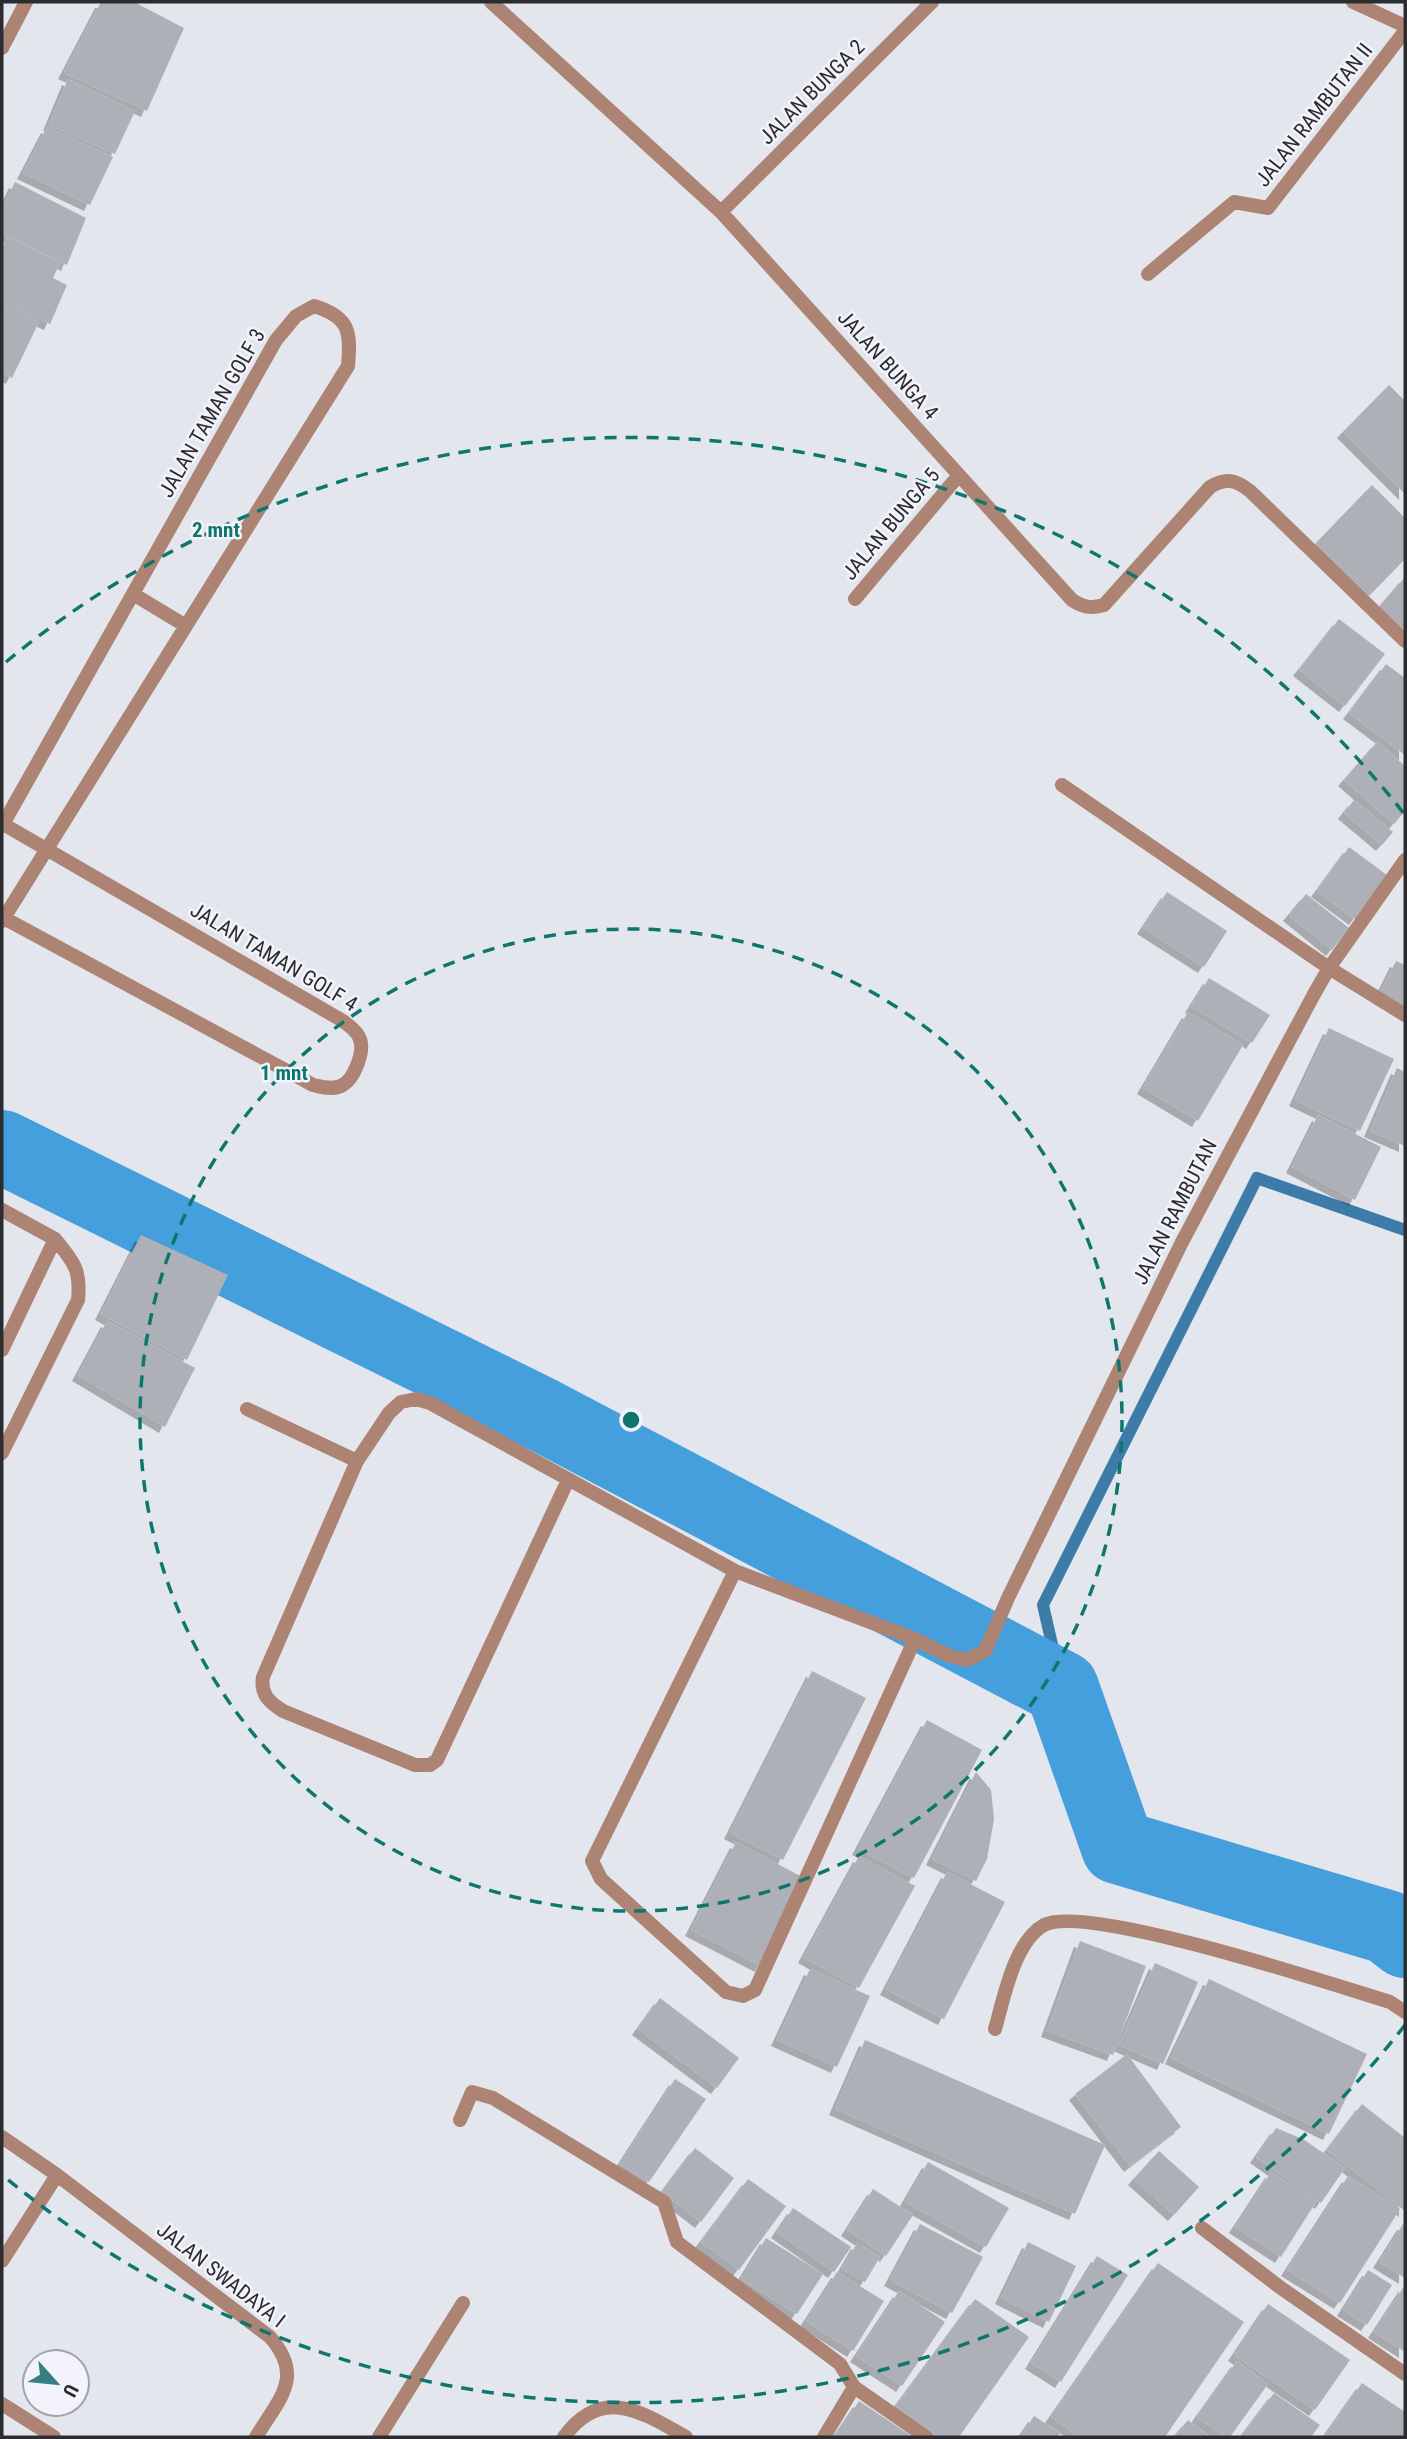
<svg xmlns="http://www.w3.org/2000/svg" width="1407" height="2439" font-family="'Roboto Condensed',sans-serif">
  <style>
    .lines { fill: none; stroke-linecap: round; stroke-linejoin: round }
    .stream { stroke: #3d7ca9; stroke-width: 12 }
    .river { stroke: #459fdd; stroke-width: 74 }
    .building { fill: #aeb0b7; filter: url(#shadow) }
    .street { stroke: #ad8473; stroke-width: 14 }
    .ring { fill: none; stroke: #0f766e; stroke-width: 3.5; stroke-dasharray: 12 9 }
    .labels { text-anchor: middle; stroke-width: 5; stroke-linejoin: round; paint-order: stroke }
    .street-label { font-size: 21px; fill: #2b2c2f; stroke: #f2f3fb }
    .centre { fill: #0f766e; stroke: #f2f3fb; stroke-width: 3.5 }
    .ring-label { font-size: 21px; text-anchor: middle; font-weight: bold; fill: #0f766e; stroke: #f2f3fb; stroke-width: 5; stroke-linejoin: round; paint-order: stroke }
  </style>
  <defs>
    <filter id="shadow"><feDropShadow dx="-6" dy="6" stdDeviation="0" flood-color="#0004"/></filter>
  </defs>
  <rect width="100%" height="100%" fill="#e4e6ee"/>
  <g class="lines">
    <path class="stream" d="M1062,1688L1043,1605L1257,1178L1405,1230"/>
    <path class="river" d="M2,1147L543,1415L1062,1688L1118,1847L1387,1927L1405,1941"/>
  </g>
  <path class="building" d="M101,2H134L184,28L147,111L64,73Z
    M68,79L135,111L115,154L49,125Z
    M47,127L113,157L90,205L23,173Z
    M15,182L86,218L67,265L2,233V209Z
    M7,237L60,263L53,278L67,285L50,324L2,302V249Z
    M2,304L39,322L12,378L2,372Z
    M1389,385L1405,401V494L1343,432Z
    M1372,485L1405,518V559L1369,596L1316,543Z
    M1405,577V631L1379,607Z
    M1339,619L1385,654L1345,706L1299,670Z
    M1386,664L1405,678V755L1349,713Z
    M1377,742L1405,766V811L1394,824L1344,780Z
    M1354,800L1393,832L1382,845L1344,813Z
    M1349,847L1387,875L1355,919L1317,891Z
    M1167,892L1227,931L1204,967L1143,928Z
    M1306,894L1349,928L1332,950L1289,915Z
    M1396,961L1405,965V1009L1379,995Z
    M1209,978L1270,1015L1252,1043L1191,1007Z
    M1188,1012L1243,1045L1198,1121L1143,1088Z
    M1329,1028L1394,1059L1360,1131L1295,1100Z
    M1397,1068L1405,1072V1146L1370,1131Z
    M1318,1115L1381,1147L1355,1200L1292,1167Z
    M141,1235L228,1275L187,1360L101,1314Z
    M107,1321L195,1368L165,1427L78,1375Z
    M812,1671L866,1698L783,1860L730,1833Z
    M927,1720L982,1750L914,1878L858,1849Z
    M976,1772L991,1790L994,1819L987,1859L976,1881L932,1859Z
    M736,1842L804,1878L761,1966L691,1930Z
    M859,1856L915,1886L859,1988L804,1957Z
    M947,1872L1005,1902L944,2019L886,1989Z
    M1080,1941L1146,1966L1113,2055L1047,2031Z
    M1155,1963L1198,1982L1163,2064L1119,2045Z
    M810,1969L870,1996L837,2067L777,2040Z
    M1209,1979L1367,2054L1329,2134L1171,2058Z
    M660,1998L739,2058L717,2088L638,2029Z
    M865,2040L1105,2145L1075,2214L835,2109Z
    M1127,2054L1181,2127L1130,2166L1075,2094Z
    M675,2079L706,2099L649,2182L620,2164Z
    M1362,2104L1405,2138V2211L1327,2150Z
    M1276,2128L1303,2139L1345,2168L1321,2203L1256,2157Z
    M695,2148L734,2178L701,2222L662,2192Z
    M1159,2151L1199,2187L1174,2215L1134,2179Z
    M928,2162L1009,2208L986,2247L905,2202Z
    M1271,2172L1316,2202L1281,2257L1235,2227Z
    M1348,2176L1400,2209L1340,2303L1287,2270Z
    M748,2179L786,2206L739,2270L701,2242Z
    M873,2189L913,2215L886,2256L847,2230Z
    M793,2208L851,2247L834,2272L777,2232Z
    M920,2224L983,2257L952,2313L890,2280Z
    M1403,2224L1405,2225V2278L1379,2262Z
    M766,2238L823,2274L797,2314L741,2279Z
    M1028,2242L1076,2266L1049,2322L1001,2298Z
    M857,2243L880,2257L865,2282L842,2269Z
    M1097,2256L1128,2275L1061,2382L1031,2363Z
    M1158,2263L1244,2322L1165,2437H1080L1051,2417Z
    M1368,2270L1392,2285L1367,2325L1343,2310Z
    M837,2272L884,2301L853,2351L806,2321Z
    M1405,2285V2352L1374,2332Z
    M899,2291L945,2322L902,2386L856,2356Z
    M975,2299L1029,2337L959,2437H939L896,2406Z
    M1268,2304L1350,2360L1315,2410L1234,2355Z
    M1237,2361L1268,2384L1230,2437H1225L1197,2417Z
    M1362,2383L1405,2412V2437H1324Z
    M1274,2393L1320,2425L1311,2437H1241Z
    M859,2401L913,2437H835Z
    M1034,2416L1060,2433L1058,2437H1020Z
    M1188,2420L1210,2437H1174Z"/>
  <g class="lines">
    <path class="street" d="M491,2L721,212L1072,600C1083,607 1090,609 1104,605L1210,487C1226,477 1236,480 1250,491L1405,641
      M1353,2L1405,26
      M2,48L26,2
      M721,212L932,2
      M1148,274L1234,202L1268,208L1405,31
      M133,594L186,626
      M855,599L959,475
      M1062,785L1329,968L1405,1015
      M2,826L276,340L296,316L314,306C350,317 351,332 348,366L2,921
      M2,917L313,1085C322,1087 332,1090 341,1086C354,1080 366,1050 359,1037C356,1030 349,1026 343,1021L3,824
      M2,1210L55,1239
      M2,1350L55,1239C74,1262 81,1270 78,1300L2,1453
      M247,1409L357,1461
      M568,1480L437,1760L430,1765H415L283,1711C269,1702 260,1694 263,1677L357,1461L389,1413L401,1402L416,1399L430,1403L735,1571L915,1639L949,1656L967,1660L985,1651L1008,1598L1182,1242L1313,996L1329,968L1405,860
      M735,1571L592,1861L601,1879L726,1992L743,1996L755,1990L915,1639
      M995,2029C1004,1998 1014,1942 1044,1925C1087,1903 1334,1985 1390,2002L1405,2012
      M460,2120L472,2092L493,2098L664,2202L677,2242L840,2364L854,2387L926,2437
      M2,2137L57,2175L270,2337C305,2377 279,2399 256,2437
      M1202,2228L1281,2288L1405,2374
      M2,2261L57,2175
      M2,2404L54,2437
      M379,2437L463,2303
      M564,2437C602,2385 642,2412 686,2437
      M824,2437L854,2387"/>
  </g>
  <g class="ring">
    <circle cx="631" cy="1420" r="491"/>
    <path d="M1405 2025A982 982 0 0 1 6 2178M6 662A982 982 0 0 1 1405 815"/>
  </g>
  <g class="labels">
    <g class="street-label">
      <text transform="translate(812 92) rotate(-45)" y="7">JALAN BUNGA 2</text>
      <text transform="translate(1314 115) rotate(-52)" y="7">JALAN RAMBUTAN II</text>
      <text transform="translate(888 365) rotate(48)" y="7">JALAN BUNGA 4</text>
      <text transform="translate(212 413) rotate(-60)" y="7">JALAN TAMAN GOLF 3</text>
      <text transform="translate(891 524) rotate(-50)" y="7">JALAN BUNGA 5</text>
      <text transform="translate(274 957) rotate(31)" y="7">JALAN TAMAN GOLF 4</text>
      <text transform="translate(1175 1212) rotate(-63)" y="7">JALAN RAMBUTAN</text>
      <text transform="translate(221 2275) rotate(38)" y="7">JALAN SWADAYA I</text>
    </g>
  </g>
  <circle cx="631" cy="1420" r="10" class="centre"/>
  <g class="ring-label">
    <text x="216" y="537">2 mnt</text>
    <text x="284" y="1080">1 mnt</text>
  </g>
  <rect width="1407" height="2439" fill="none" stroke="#2b2c2f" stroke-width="7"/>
  <g transform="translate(56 2383) rotate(117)"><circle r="33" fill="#f2f3fb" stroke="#a2a3a9" stroke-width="2"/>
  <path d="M0-5L12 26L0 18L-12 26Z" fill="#357e81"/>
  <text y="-10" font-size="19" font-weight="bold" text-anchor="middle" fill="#2b2c2f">U</text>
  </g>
</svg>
